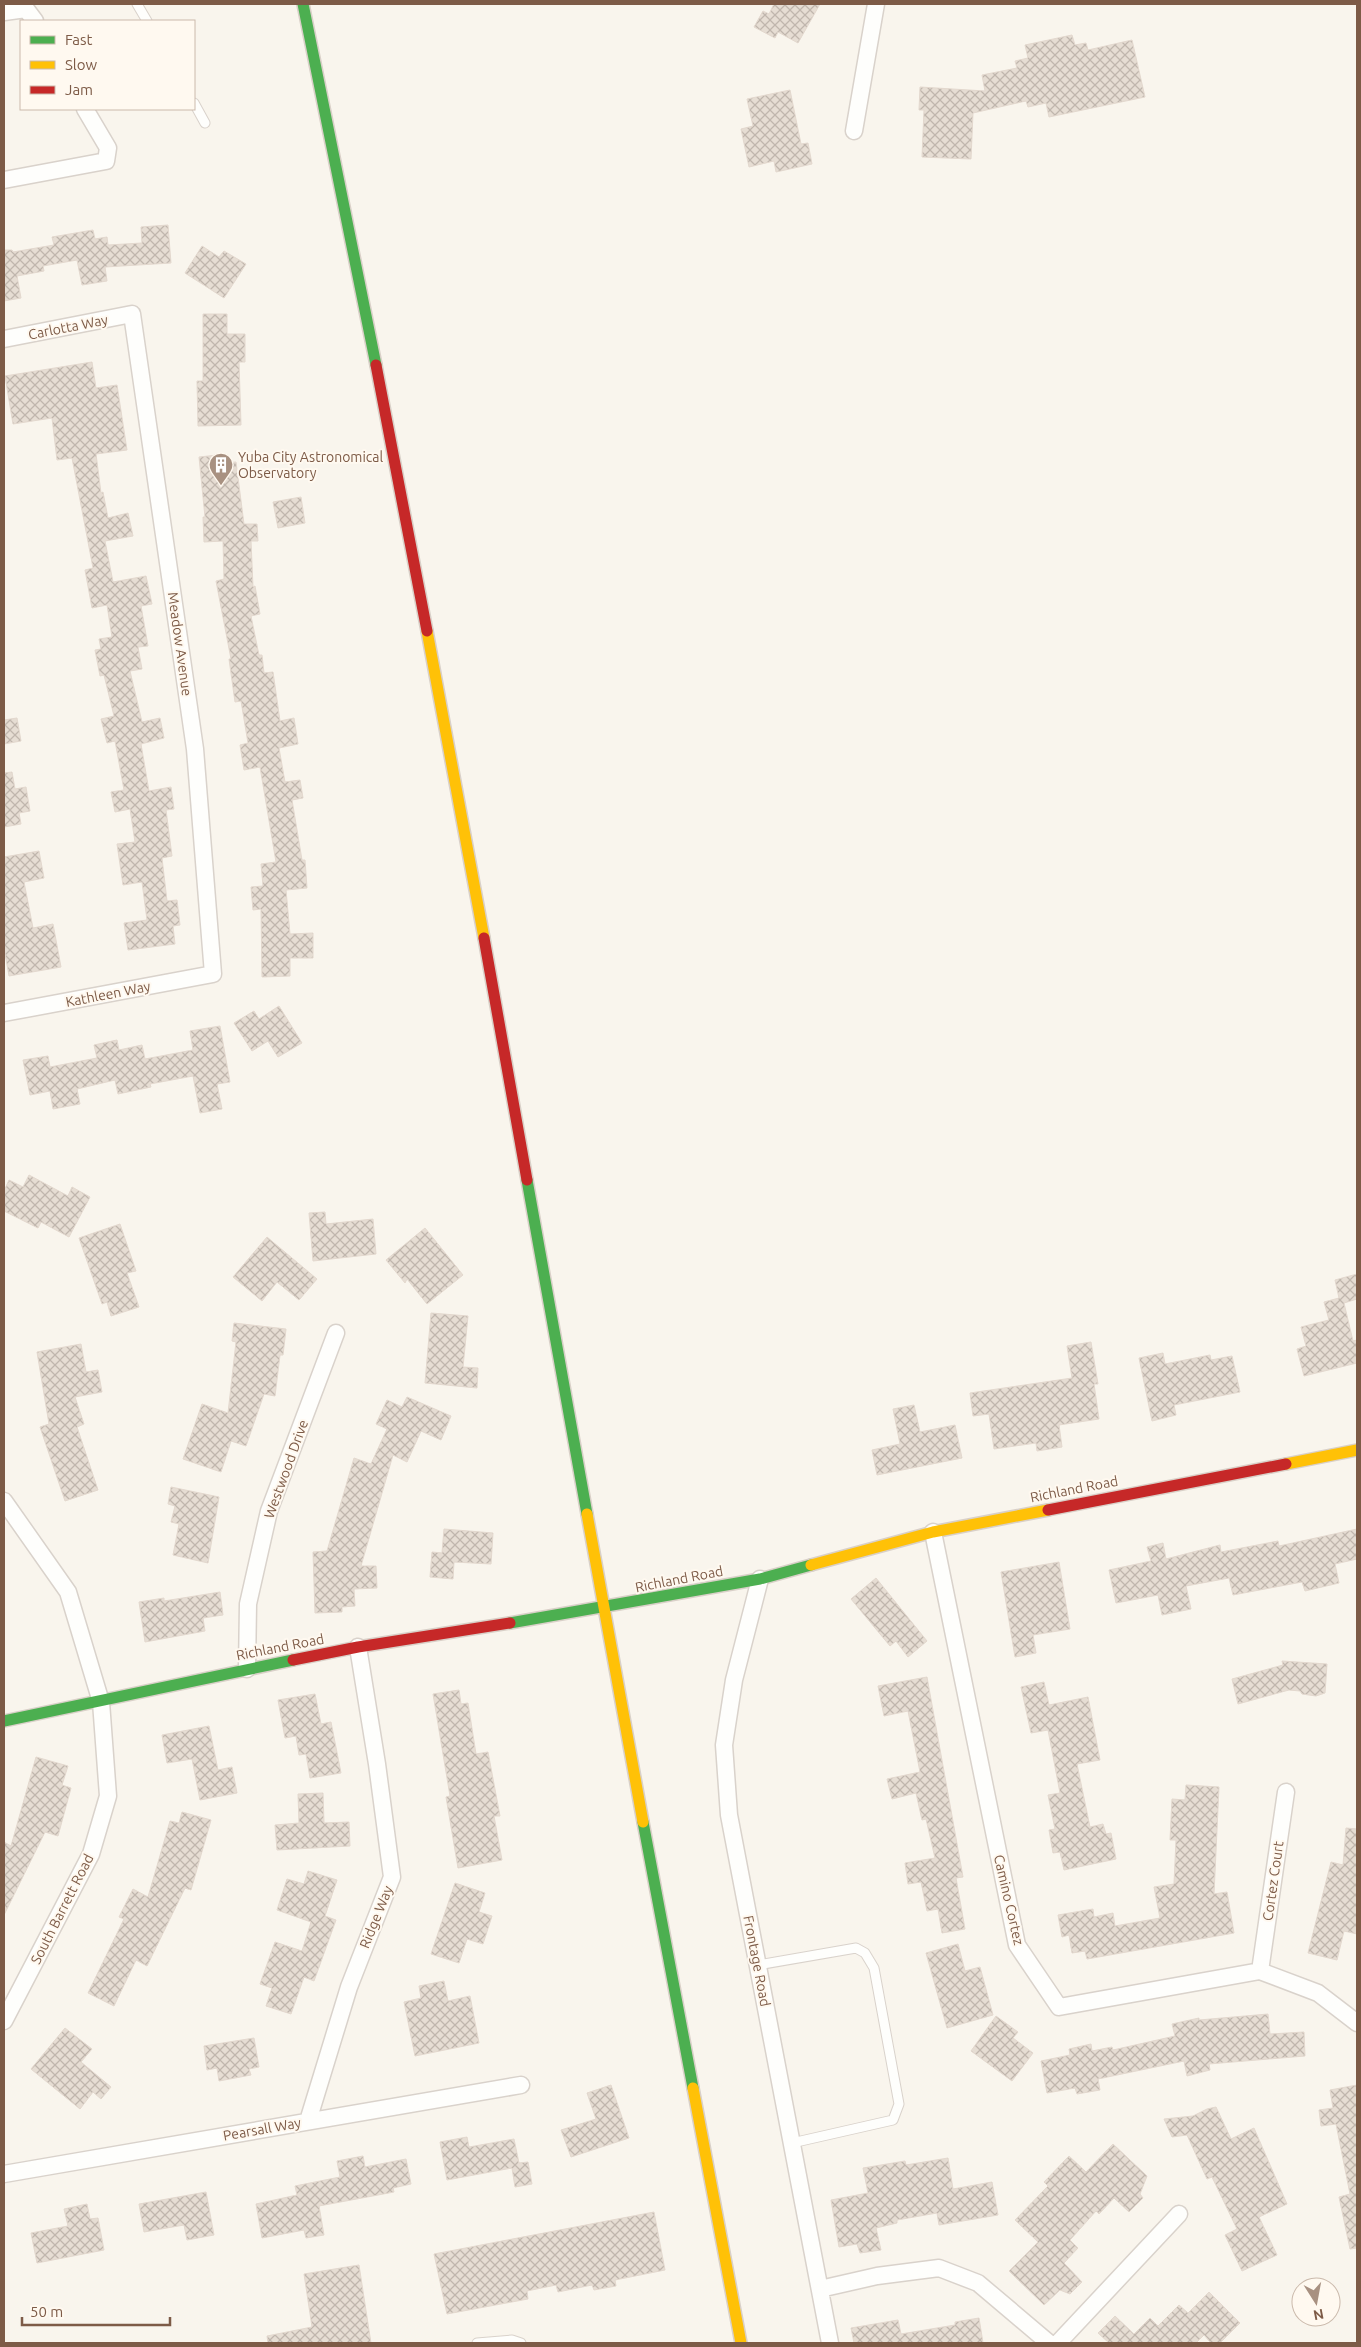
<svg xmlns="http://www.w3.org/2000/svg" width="1361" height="2347" font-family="Ubuntu,sans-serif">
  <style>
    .building { fill: url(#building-cross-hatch); stroke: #e3d8ce }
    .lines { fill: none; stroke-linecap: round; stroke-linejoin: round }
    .lane-casing { stroke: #d9d2cb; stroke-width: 11 }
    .street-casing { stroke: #d9d2cb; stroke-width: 19 }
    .fast-casing { stroke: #d9d0c8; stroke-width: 14 }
    .slow-casing { stroke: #d9d0c8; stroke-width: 14 }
    .jam-casing { stroke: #d9d0c8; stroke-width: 14 }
    .lane { stroke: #fefefc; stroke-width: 9 }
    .street { stroke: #fefefc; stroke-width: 16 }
    .fast { stroke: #4caf50; stroke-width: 11 }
    .slow { stroke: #ffc107; stroke-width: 11 }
    .jam { stroke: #c62828; stroke-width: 11 }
    .labels { text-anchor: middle; stroke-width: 4; stroke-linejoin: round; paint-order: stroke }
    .street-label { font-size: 14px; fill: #7d5b47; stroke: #fff9f0 }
    .poi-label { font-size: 14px; fill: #7d5b47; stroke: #fff9f0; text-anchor: start }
  </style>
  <defs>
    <pattern id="building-cross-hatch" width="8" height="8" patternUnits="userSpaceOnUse" patternTransform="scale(1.25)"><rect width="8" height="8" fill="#e6ddd3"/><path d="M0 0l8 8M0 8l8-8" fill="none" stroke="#c0b6ad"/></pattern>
  </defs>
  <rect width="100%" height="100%" fill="#f9f5ed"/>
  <path class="building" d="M774,4H820L798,43L778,32L775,38L754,27L763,11L769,14Z
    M1072,35L1075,45L1086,43L1088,50L1132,40L1145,97L1049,117L1046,103L1028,107L1026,101L973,113L971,159L922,157L924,110H919L920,87L985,91L982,75L1017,68L1015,61L1028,58L1025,45Z
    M790,90L801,144L808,143L812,164L776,172L774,161L749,167L741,129L753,126L747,99Z
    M168,225L171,263L105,267L107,281L82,285L77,260L43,266L44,271L17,276L21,298L4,301V250H12L13,252L54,245L52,237L93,230L95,239L107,237L108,245L142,243L141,227Z
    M202,246L219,257L224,251L246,264L224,298L185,273Z
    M203,314H227V334H245V362H239L241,425L198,426L197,381H203Z
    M92,362L96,388L117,385L127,450L96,454L101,493L103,492L108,518L128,513L133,536L105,541L113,582L146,576L152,604L141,606L148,646L138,647L142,669L130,671L142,722L160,718L164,738L141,744L149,791L171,787L174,809L166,810L172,856L162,858L167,901L177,900L180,925L173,926L175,944L128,950L124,923L147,920L142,882L123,885L117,844L135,842L130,809L115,812L111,792L124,790L115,741L107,743L101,719L114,716L104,675L100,676L95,650L101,649L99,639L112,637L107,605L92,608L85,570L93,568L72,458L57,460L52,418L13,424L5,376Z
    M218,455L219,463L236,462L244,524H257L258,541H251L253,587L255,586L260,614L251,616L259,655H262L264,673L273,672L280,721L294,718L298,744L279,748L285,782L300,780L303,798L292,800L302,860H305L307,888L286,890L290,934L313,933V958H290V976L262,977L261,909L253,910L251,887L263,886L261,864L276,862L260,767L244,770L240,745L248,743L241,701L235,702L229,659H231L216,581L224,579L223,541L204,542L203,517H205L199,457Z
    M301,497L305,523L278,528L273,502Z
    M17,718L21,741L4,744V720Z
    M12,772L15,789L26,787L30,811L19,813L21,824L4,827V773Z
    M39,851L44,878L24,882L33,928L53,924L61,967L9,976L4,948V857Z
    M279,1006L302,1043L278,1057L268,1041L252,1051L234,1023L254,1011L259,1019Z
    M220,1026L230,1082L217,1084L222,1109L200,1113L193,1076L150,1084L151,1087L118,1094L115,1080L77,1089L80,1104L53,1109L50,1091L30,1095L23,1060L48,1056L50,1067L97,1058L94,1045L117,1040L119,1050L142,1045L145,1059L193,1050L190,1031Z
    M29,1175L68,1196L72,1187L90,1197L69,1237L41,1222L38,1228L4,1211V1191L9,1180L23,1187Z
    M325,1212L326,1224L373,1219L376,1254L313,1261L309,1213Z
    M120,1224L136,1271L127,1273L139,1307L111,1316L107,1302L102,1304L79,1238Z
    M425,1228L463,1275L427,1304L407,1279L405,1283L386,1260Z
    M267,1237L317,1279L299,1300L277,1282L262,1301L233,1277Z
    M1357,1274V1299L1344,1303L1353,1341L1357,1340V1363L1304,1376L1297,1349L1306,1346L1301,1327L1329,1320L1324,1302L1339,1298L1335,1280Z
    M431,1313L468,1316L463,1367L478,1368L477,1388L425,1383Z
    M234,1323L286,1329L283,1355H280L275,1396L264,1394L246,1446L231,1441L221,1472L183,1459L202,1404L228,1413L236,1342L232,1341Z
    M1091,1342L1098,1384H1094L1099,1419L1059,1425L1062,1447L1037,1451L1036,1443L994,1449L989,1414L973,1416L970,1393L1072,1378L1067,1346Z
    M81,1344L86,1372L98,1370L102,1392L75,1397L84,1424L77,1427L98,1490L65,1501L40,1427L49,1424L37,1352Z
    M1163,1353L1165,1364L1210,1355L1211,1360L1232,1356L1240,1392L1174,1405L1176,1415L1152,1421L1139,1358Z
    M407,1397L451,1416L441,1440L421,1431L407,1462L393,1455L361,1566H376L377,1588L354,1589L355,1606L342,1607V1612L315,1613L313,1552L327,1551L354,1458L371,1464L387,1429L376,1424L387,1400L402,1407Z
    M914,1405L920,1432L955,1425L962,1458L877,1475L872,1450L900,1444L893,1409Z
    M171,1487L219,1497L208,1563L173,1555L179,1524L171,1522L175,1506L168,1504Z
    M444,1529L493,1533L491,1564L454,1562L453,1579L430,1577L432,1552L442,1553Z
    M1357,1529V1559L1335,1564L1339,1583L1305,1591L1302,1582L1233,1595L1229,1578L1186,1586L1191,1609L1162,1615L1158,1595L1116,1603L1109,1570L1151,1561L1147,1547L1163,1543L1166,1559L1220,1545L1221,1552L1278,1541L1279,1546Z
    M1059,1562L1070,1629L1033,1635L1036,1653L1015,1657L1001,1572Z
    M876,1578L927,1641L908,1657L896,1641L890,1646L851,1599Z
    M220,1592L223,1615L203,1618L205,1631L145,1642L139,1602L164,1598V1601Z
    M1282,1661L1327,1664L1325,1693L1316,1696L1302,1694L1300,1691L1289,1690L1238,1704L1232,1679L1283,1665Z
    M927,1677L963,1877L956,1878L965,1929L942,1933L938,1909L927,1911L921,1882L908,1884L905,1863L935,1858L926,1819L922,1820L916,1793L892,1799L887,1779L920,1772L908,1711L884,1716L878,1686Z
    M1044,1682L1049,1705L1088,1697L1100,1760L1077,1764L1090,1827L1103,1824L1106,1834L1111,1833L1116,1859L1064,1870L1060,1852L1053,1853L1049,1830L1055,1829L1048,1795L1060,1793L1048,1730L1031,1733L1021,1687Z
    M459,1690L461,1704L468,1703L476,1754L488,1752L500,1816H494L502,1860L458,1868L446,1797L450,1796L433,1694Z
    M315,1694L321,1724L331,1722L341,1773L310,1778L306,1754L299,1755L296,1736L285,1738L278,1700Z
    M209,1726L218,1770L232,1767L237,1793L200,1800L192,1759L167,1763L162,1735Z
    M36,1757L68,1766L62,1785L71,1788L58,1836L45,1832L4,1915V1842L11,1846Z
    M1186,1785L1219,1787L1214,1894L1227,1892L1234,1933L1087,1959L1085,1951L1072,1953L1069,1935L1062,1937L1058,1915L1093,1909L1094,1917L1113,1913L1115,1926L1160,1918L1154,1887L1174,1884L1176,1840H1170L1172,1799L1185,1800Z
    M323,1793L324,1823L349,1822L350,1846L277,1850L275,1825L299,1823L298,1794Z
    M182,1812L211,1820L191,1890L185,1888L147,1966L136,1960L114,2006L88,1993L124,1919L119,1917L133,1889L148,1897L170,1821L179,1823Z
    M1346,1828L1357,1829V1934L1344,1931L1337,1960L1308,1953L1331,1862L1343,1865Z
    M308,1871L337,1880L325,1916L336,1920L314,1981L304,1977L291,2014L266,2006L272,1988L260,1984L275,1942L302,1951L311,1922L277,1910L287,1879L304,1884Z
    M455,1883L485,1893L479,1912L492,1916L483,1944L467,1939L459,1963L431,1954Z
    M958,1944L965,1971L980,1967L993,2015L947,2028L926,1953Z
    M444,1981L448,2001L470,1996L479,2043L415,2056L404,2002L421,1998L419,1986Z
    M1268,2014L1270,2034L1304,2032L1305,2056L1209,2064L1210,2070L1187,2076L1184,2061L1098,2079L1100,2090L1077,2094L1075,2088L1047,2093L1041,2061L1070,2055L1069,2049L1091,2044L1092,2051L1112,2047L1113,2050L1175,2036L1172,2024L1199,2018V2020Z
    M996,2016L1018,2032L1013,2038L1033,2053L1012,2081L971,2051Z
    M65,2028L92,2049L81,2062L111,2087L101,2099L93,2092L80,2109L31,2069Z
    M254,2038L259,2067L249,2069L251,2075L219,2081L217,2068L207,2070L204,2046Z
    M611,2085L629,2138L571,2157L561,2130L596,2119L587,2093Z
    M1357,2085V2248L1350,2249L1339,2197L1350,2194L1336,2124L1321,2126L1319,2110L1333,2108L1330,2090Z
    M1216,2107L1231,2139L1254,2128L1287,2204L1259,2217L1277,2255L1242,2271L1225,2235L1237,2229L1212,2177L1207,2179L1187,2135L1172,2137L1164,2119L1193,2116L1207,2109Z
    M467,2137L469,2147L514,2139L519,2163L528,2162L532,2184L515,2187L512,2168L447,2180L440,2142Z
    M1113,2144L1147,2176L1140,2194L1143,2198L1129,2212L1114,2198L1099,2214L1096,2211L1070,2240L1078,2248L1064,2263L1082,2282L1070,2294L1060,2290L1044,2305L1009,2271L1038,2242L1015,2220L1048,2186L1044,2182L1069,2156L1086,2172Z
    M363,2156L365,2167L406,2159L411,2184L393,2188L394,2192L319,2206L324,2235L306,2238L304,2230L262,2238L256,2204L297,2195L295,2186L340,2177L337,2161Z
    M948,2158L953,2189L992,2182L998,2215L939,2225L937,2213L897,2220V2223L876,2228L881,2250L860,2253L857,2244L839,2247L831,2200L868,2193L863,2168L905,2161L906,2165Z
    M206,2192L214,2235L187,2240L184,2225L144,2232L139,2204Z
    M87,2204L90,2219L98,2218L104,2250L37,2263L31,2233L68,2226L64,2209Z
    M654,2212L665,2270L615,2280L616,2286L594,2290L592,2285L558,2292L556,2285L527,2291L528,2299L447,2314L434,2254Z
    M359,2265L371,2343H268L267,2336L312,2327L304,2274Z
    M1209,2292L1240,2323L1220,2343H1211L1204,2335L1196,2343H1109L1098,2333L1115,2316L1134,2334L1150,2318L1158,2326L1179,2305L1188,2313Z
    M979,2318L983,2343H854L851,2328L898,2320L901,2334L955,2325V2322Z"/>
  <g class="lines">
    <defs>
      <path id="lane" d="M137,4L147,21
        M194,103L205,123
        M758,1965L856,1948L865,1953L874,1968L899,2104L893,2120L792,2143
        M477,2343L512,2340L521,2343"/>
      <path id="street" d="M4,12L26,9L35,21
        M854,131L876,4
        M4,180L106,161L108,148L85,109
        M4,339L132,314L195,749L213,974L4,1013
        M4,1501L68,1592L101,1702L108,1796L91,1854L4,2021
        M933,1532L1017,1945L1059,2007L1260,1971L1318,1993L1357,2023
        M760,1579L734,1680L724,1745L729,1815L830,2343
        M247,1669L248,1604L269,1511L336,1333
        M1260,1971L1286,1792
        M308,2121L349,1987L392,1877L377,1764L358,1647
        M4,2174L521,2085
        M820,2289L877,2276L939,2268L978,2283L1049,2343
        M1058,2343L1179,2214"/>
      <path id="fast" d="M303,4L376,365
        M527,1180L587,1514
        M510,1623L760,1579L811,1565
        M4,1721L293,1660
        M643,1822L693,2088"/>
      <path id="slow" d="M427,631L484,938
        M1286,1464L1357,1450
        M587,1514L643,1822
        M811,1565L933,1532L1048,1510
        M693,2088L741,2343"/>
      <path id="jam" d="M376,365L427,631
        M484,938L527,1180
        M1048,1510L1286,1464
        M293,1660L358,1647L510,1623"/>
    </defs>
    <use href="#lane" class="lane-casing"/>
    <use href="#street" class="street-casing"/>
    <use href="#fast" class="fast-casing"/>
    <use href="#slow" class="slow-casing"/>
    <use href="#jam" class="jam-casing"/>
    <use href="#lane" class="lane"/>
    <use href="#street" class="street"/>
    <use href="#fast" class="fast"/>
    <use href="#slow" class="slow"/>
    <use href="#jam" class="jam"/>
  </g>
  <defs>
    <symbol id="building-pin" viewBox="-11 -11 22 30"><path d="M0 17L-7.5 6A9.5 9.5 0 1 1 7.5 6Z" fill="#a89181" stroke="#fff9f0"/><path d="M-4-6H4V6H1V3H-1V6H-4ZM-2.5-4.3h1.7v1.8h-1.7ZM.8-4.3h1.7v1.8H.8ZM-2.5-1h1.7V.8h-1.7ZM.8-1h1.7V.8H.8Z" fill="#fff"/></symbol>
  </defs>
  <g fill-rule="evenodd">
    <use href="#building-pin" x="207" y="451" width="28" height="38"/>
  </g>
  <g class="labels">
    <g class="street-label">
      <text transform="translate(68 327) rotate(-11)" y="5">Carlotta Way</text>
      <text transform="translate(180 644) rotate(82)" y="5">Meadow Avenue</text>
      <text transform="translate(108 994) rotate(-11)" y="5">Kathleen Way</text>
      <text transform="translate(286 1469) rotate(-70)" y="5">Westwood Drive</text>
      <text transform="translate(1074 1489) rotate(-11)" y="5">Richland Road</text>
      <text transform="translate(679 1579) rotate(-11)" y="5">Richland Road</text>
      <text transform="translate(280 1647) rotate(-11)" y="5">Richland Road</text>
      <text transform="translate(1273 1881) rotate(-82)" y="5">Cortez Court</text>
      <text transform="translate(1009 1900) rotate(77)" y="5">Camino Cortez</text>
      <text transform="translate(62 1909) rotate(-63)" y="5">South Barrett Road</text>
      <text transform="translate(376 1917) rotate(-68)" y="5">Ridge Way</text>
      <text transform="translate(757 1961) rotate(79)" y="5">Frontage Road</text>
      <text transform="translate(262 2129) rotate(-10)" y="5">Pearsall Way</text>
    </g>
    <g class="poi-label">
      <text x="238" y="462">Yuba City Astronomical<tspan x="238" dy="16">Observatory</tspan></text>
    </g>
  </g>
  <rect width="1361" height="2347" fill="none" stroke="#7d5b47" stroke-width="10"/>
  <rect x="20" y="20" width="175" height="90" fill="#fff9f0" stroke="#cbbaac"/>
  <rect x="30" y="36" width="25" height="8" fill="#4caf50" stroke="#cbbaac"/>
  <text x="65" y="45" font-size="15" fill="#7d5b47">Fast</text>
  <rect x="30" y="61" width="25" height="8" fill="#ffc107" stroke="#cbbaac"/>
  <text x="65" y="70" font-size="15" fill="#7d5b47">Slow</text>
  <rect x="30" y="86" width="25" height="8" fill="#c62828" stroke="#cbbaac"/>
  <text x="65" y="95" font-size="15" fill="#7d5b47">Jam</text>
  <g transform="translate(1316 2302) rotate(169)"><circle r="24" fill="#fff9f0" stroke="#cbbaac"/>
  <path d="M0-4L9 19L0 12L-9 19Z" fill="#a89181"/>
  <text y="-8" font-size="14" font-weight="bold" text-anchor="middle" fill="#7d5b47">N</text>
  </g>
  <path d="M22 2317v8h148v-8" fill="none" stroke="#7d5b47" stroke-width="2.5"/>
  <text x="30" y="2317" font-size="15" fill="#7d5b47" stroke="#fff9f0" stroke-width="4" paint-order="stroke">50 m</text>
</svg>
